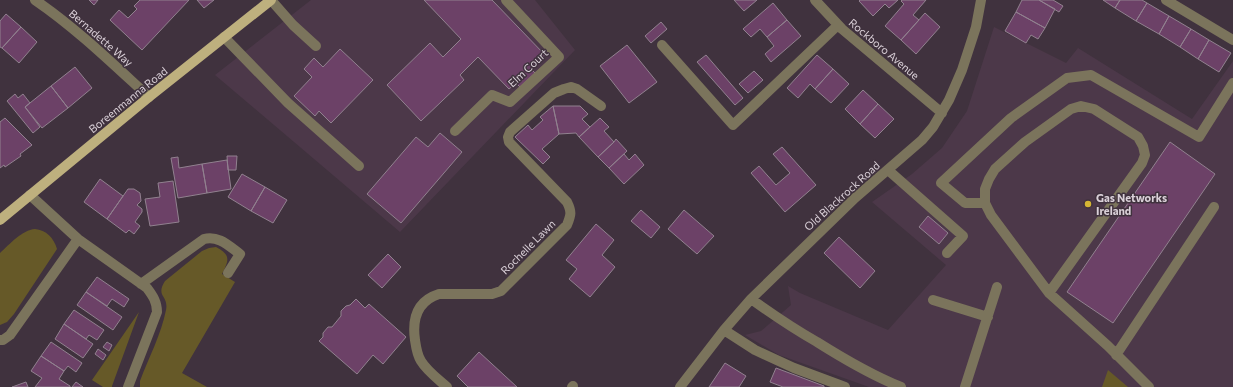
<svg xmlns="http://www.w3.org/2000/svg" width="1233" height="387" font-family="Commissioner,sans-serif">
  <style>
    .built { fill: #4c3849 }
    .green { fill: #665928 }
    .building { fill: #6c4167; stroke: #91818f }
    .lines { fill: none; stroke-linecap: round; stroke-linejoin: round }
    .minor { stroke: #7b745c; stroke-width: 10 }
    .major { stroke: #beb07e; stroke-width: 10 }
    .poi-dot { fill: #d5b534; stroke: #40323e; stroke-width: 1.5 }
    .labels { text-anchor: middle; stroke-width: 3; stroke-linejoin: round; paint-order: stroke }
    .street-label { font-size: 11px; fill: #dad0d8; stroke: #40323e }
    .poi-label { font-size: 11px; font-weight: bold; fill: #dad0d8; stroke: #40323e; text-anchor: start }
  </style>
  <rect width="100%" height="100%" fill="#40323e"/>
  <path class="built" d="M311,0H535L575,50L400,232L215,75Z
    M994,27L1066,63L1078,48L1192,119L1233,61V387H869L779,355L745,335L761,331L791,305L788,286L800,293L888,330L946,265L872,202L912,174L942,148L967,111Z"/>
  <path class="green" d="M35,229C46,230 54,238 57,249L14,314L7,322L0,325V253C10,244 22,230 35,229Z
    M216,247C231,255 229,260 222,274L235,282L182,373L207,387H140V381C149,357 161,335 166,310C169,295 155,297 165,281L202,251L209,248Z
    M139,312L112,386V387H103L92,380Z
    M1108,370L1128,387H1102Z"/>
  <path class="building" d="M89,0H98L94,5Z
    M140,0H189L142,50L110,20L119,10L128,18L137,9L134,6Z
    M197,0H214L204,8Z
    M424,0H492L545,55L531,69L535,73L520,87L516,83L509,89L478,57L460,75L464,80L421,121L387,85L430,43L443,57L461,39Z
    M734,0H757L744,11Z
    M860,0H898L889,8L885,4L873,16L859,1Z
    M902,0H926L913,15L919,20L901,40L885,26L904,4L901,1Z
    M1022,0H1039L1055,9L1045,28L1016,12Z
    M1039,0H1053L1063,6L1059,12Z
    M1103,0H1120L1115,8Z
    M1120,0H1142L1147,3L1136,21L1115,8Z
    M773,3L787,20L767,37L760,29L751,37L743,29Z
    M1147,3L1169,16L1159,34L1136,21Z
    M1016,12L1045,28L1038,39L1031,35L1026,43L1005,31Z
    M925,13L940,27L916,54L901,40Z
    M6,14L21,27L2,48L0,47V21Z
    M1169,16L1191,29L1180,47L1159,34Z
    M787,20L801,36L771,62L765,54L774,46L767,37Z
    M661,22L667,29L651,43L645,36Z
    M21,27L37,42L19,63L2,48Z
    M1191,29L1209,40L1198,59L1180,47Z
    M1209,40L1231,53L1219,72L1198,59Z
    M627,45L657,82L629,103L600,66Z
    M340,49L373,80L331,123L319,111L315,116L294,96L312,77L304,69L314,58L323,67Z
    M706,55L743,98L735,105L697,62Z
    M817,55L833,69L815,89L810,84L798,98L787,88Z
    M75,67L92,88L68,108L51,86Z
    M833,69L849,84L831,103L815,89Z
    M754,71L763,80L748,93L739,84Z
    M51,86L68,108L42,128L25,107Z
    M863,90L878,104L860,124L845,109Z
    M15,94L18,98L23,94L30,103L25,107L40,127L33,133L7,101Z
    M878,104L894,119L875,138L860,124Z
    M553,106H580L588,114L582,119L590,127L579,137L576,133L559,134Z
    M553,106L559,134L542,149L550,157L543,164L515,137L528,125L532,130L543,120L540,117Z
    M5,118L32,145L20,154L21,156L5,167L4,165L0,168V122Z
    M600,118L609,127L604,131L614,142L598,157L579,137Z
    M440,133L462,152L401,223L367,194L416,137L428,147Z
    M616,139L627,151L609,168L598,157L614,142Z
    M1170,142L1215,174L1113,323L1067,292Z
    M782,147L816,185L785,212L751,173L759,166L776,185L790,173L773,154Z
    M624,154L629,160L635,154L644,165L624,184L609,168Z
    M227,156H237L236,170H228Z
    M178,157L179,168L202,164L207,193L178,198L171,158Z
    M227,160L231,189L207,193L202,164Z
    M242,174L265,187L251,211L228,197Z
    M100,179L123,196L107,219L84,202Z
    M173,181L179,222L150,226L145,199L160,197L158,183Z
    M265,187L287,200L273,223L251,211Z
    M128,189H134L140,193L141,201L137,205L142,209V212L135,222L140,226L134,234L129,230L126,233L107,219Z
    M641,210L660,227L651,238L631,221Z
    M684,210L714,236L697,254L668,229Z
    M928,216L948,233L939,244L919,227Z
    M596,224L614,240L602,255L615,267L590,297L569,279L577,269L566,260Z
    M839,237L875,271L860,288L824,253Z
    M388,254L401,267L382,288L368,275Z
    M97,277L129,299L124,307L112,299L107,306L86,292Z
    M86,292L122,317L113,330L77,305Z
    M356,299L365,308L369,304L406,337L383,364L373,355L357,374L319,341L323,337V333L328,327H332L341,316V311L346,306L350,305Z
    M74,310L104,330L97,340L89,335L86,339L64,324Z
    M64,324L93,344L83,358L55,339Z
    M51,342L82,363L76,372L68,366L64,371L41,356Z
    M107,342L112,345L109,351L103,347Z
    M98,349L106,355L103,360L95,354Z
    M479,352L517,387H468L457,376Z
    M41,356L64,371L59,379L70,386V387H35L42,378L31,371Z
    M725,363L746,376L739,387H709Z
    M776,368L824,386V387H783L770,382Z
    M26,382L28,387H12Z
    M76,382L83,387H72Z"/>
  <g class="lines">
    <path class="minor" d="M35,0C76,28 113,64 149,97
      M271,0L293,25L316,46
      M815,0L842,29L942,113
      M1166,0L1233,40
      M224,37L288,103L359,166
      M662,45L733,125L838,25
      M455,131L492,95L510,102L559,57L506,0
      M888,170L963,236L947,253
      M30,195L78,239L147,288C153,296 157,302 157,312L128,387
      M985,203H965L941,183L1011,118L1067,78L1091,75L1199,137L1233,83
      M141,284L204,239C218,235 229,246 240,254L228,273
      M1049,293L1142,163L1145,155L1143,146L1138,137L1094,109L1081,106L1071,109L1025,142L995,169L989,179L985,189V203L991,215L1049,293L1108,346L1149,387
      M751,299C772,314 794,329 817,342C844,359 871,375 901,387
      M933,300L988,317
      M724,330L755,350L794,368L845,387
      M0,340H3L10,335L78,239
      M1116,355L1214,207
      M447,387C438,379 427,371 421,361C417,355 416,347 415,340C412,319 417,301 439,294H492L501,291L567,225C571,215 572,212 567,202L509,142L508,137L510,132L554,93L564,89L571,87L577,89L601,106
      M572,387L573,386
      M680,387L724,330L751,299L855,198L922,140L933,127L949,100L962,70L976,27L981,0
      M965,387L997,287"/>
    <path class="major" d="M0,220L149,97L271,0"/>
  </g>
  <circle class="poi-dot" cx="1088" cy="204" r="4"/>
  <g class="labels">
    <g class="street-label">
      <text transform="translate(101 38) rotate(41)" y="4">Bernadette Way</text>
      <text transform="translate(884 49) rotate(40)" y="4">Rockboro Avenue</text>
      <text transform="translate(528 68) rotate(-43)" y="4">Elm Court</text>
      <text transform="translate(128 100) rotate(-39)" y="4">Boreenmanna Road</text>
      <text transform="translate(842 196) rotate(-42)" y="4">Old Blackrock Road</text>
      <text transform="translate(528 247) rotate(-45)" y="4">Rochelle Lawn</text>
    </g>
    <g class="poi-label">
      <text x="1096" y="202">Gas Networks<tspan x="1096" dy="13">Ireland</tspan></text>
    </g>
  </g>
</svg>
